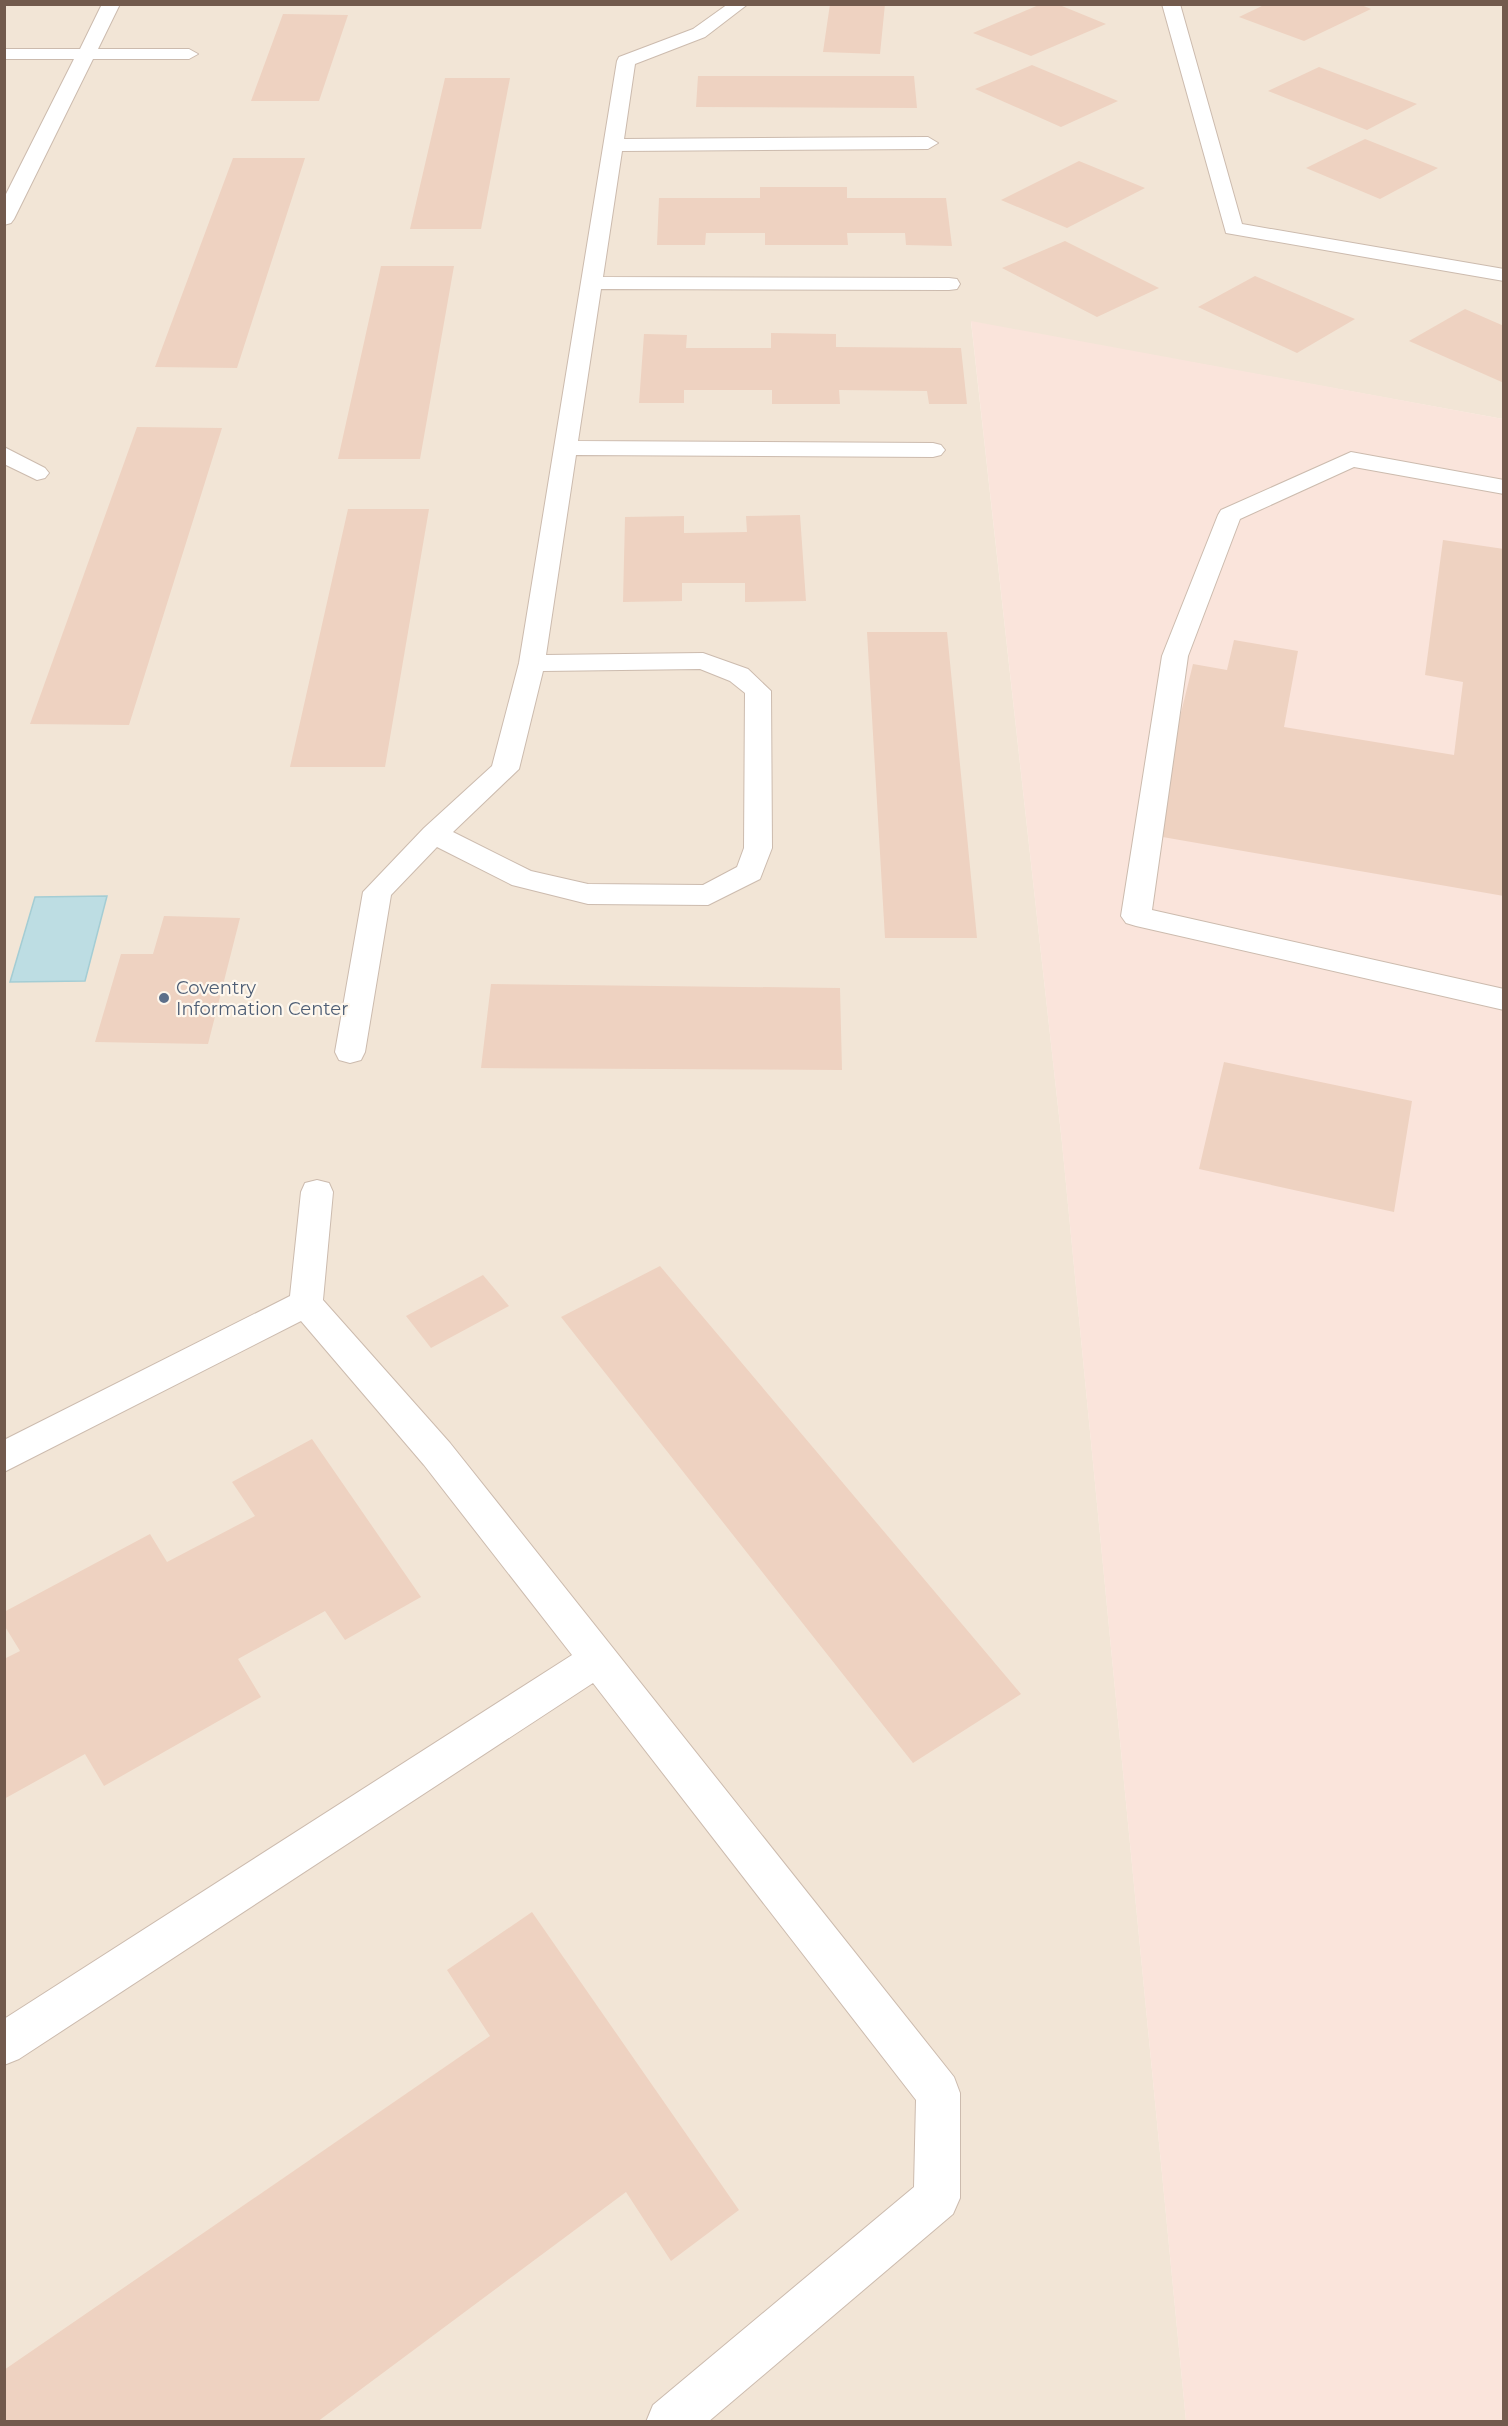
<svg xmlns="http://www.w3.org/2000/svg" width="1508" height="2426" font-family="Montserrat,sans-serif">
  <style>
    .residential { fill: #f2e5d6 }
    .commercial { fill: #fae4db }
    .water { fill: #bddde3; stroke: #a4cdd4; stroke-width: 1.5 }
    .building { fill: #eed2c1 }
    .lines { fill: none; stroke-linecap: round; stroke-linejoin: round }
    .minor-casing { stroke: #ccbbae; stroke-width: 2 }
    .minor { fill: #fff; fill-rule: evenodd }
    .service-dot { fill: #5c6f8a; stroke: #fef7ed; stroke-width: 2 }
    .labels { text-anchor: middle; stroke-width: 4.5; stroke-linejoin: round; paint-order: stroke }
    .service-label { font-size: 18px; fill: #4e5e75; stroke: #fef7ed; text-anchor: start }
  </style>
  <rect width="100%" height="100%" fill="#fbf3e7"/>
  <path class="residential" d="M5,5H1503V419L971,322L1062,1143L1186,2421L5,2422Z"/>
  <path class="commercial" d="M971,321L1503,419V2421H1186L1062,1143Z"/>
  <path class="water" d="M107,896L85,981L10,982L35,897Z"/>
  <path class="building" d="M830,4H885L880,54L823,52Z
    M1041,4H1057L1106,24L1031,56L973,33Z
    M1266,4H1359L1371,9L1304,41L1239,17Z
    M283,14L348,15L319,101H251Z
    M1032,65L1118,101L1061,127L975,89Z
    M1319,67L1417,104L1367,130L1268,91Z
    M698,76H914L917,108L696,107Z
    M445,78H510L481,229H410Z
    M1365,139L1438,168L1380,199L1306,168Z
    M233,158H305L237,368L155,367Z
    M1079,161L1145,188L1067,228L1001,200Z
    M760,187H847V198H946L952,246L906,245L905,233H847L848,245H765V233H706L705,245H657L659,198H760Z
    M1065,241L1159,288L1097,317L1002,268Z
    M381,266H454L420,459H338Z
    M1255,276L1355,319L1297,353L1198,307Z
    M1465,309L1504,326V383L1409,341Z
    M771,333L836,334V347L961,348L967,404H929L927,391L839,390L840,404H772V390H684V403H639L644,334L687,335L686,348H771Z
    M137,427L222,428L129,725L30,724Z
    M348,509H429L385,767H290Z
    M800,515L806,601L745,602V583H682V601L623,602L625,517L684,516V533L747,532L746,516Z
    M1443,540L1504,549V896L1151,835L1193,664L1227,670L1234,640L1298,651L1284,727L1454,755L1463,682L1425,675Z
    M867,632H947L977,938H885Z
    M164,916L240,918L208,1044L95,1042L121,954H153Z
    M491,984L840,988L842,1070L481,1068Z
    M1224,1062L1412,1101L1394,1212L1199,1169Z
    M660,1266L1021,1694L913,1763L561,1317Z
    M483,1275L509,1306L431,1348L406,1316Z
    M312,1439L421,1597L345,1640L325,1611L238,1659L261,1697L104,1786L85,1754L4,1799V1659L20,1651L4,1625V1612L150,1534L167,1562L255,1516L232,1482Z
    M532,1912L739,2210L671,2261L626,2192L317,2422H4V2370L490,2036L447,1970Z"/>
  <g class="lines">
    <defs>
      <path id="minor" d="M102,4H120L98,49H189L198,54L189,59H93L14,219L11,223L4,225V198L74,59H4V49H80Z
        M728,4H748L705,37L635,64L624,139L928,137L938,143L928,149L622,151L603,277L949,278L957,279L960,284L957,289L949,290L601,289L578,441L933,443L941,445L945,450L941,455L933,457L576,455L546,655L703,653L748,669L771,691L772,848L760,879L708,905L588,904L512,885L437,847L391,895L365,1052L361,1060L350,1063L339,1060L335,1052L363,892L424,828L492,766L519,663L617,61L619,57L693,29ZM700,669L730,681L745,693L744,848L737,867L703,885L588,884L531,871L453,832L519,769L543,671Z
        M1162,4H1180L1242,224L1504,269V281L1226,233Z
        M4,447L45,468L49,473L45,478L37,480L4,464Z
        M1351,452L1504,480V494L1354,467L1240,519L1188,656L1152,910L1504,989V1010L1136,926L1126,923L1121,916L1162,656L1218,515L1221,510Z
        M317,1180L329,1183L333,1192L323,1300L450,1443L954,2077L960,2093V2198L953,2214L708,2422H646L653,2405L914,2187L916,2100L593,1683L19,2059L4,2065V2019L572,1655L424,1465L301,1321L4,1472V1440L290,1296L301,1192L305,1183Z"/>
    </defs>
    <use href="#minor" class="minor-casing"/>
    <use href="#minor" class="minor"/>
  </g>
  <circle class="service-dot" cx="164" cy="998" r="6"/>
  <g class="labels">
    <g class="service-label">
      <text x="176" y="994">Coventry<tspan x="176" dy="21">Information Center</tspan></text>
    </g>
  </g>
  <rect width="1508" height="2426" fill="none" stroke="#725a4d" stroke-width="12"/>
</svg>
